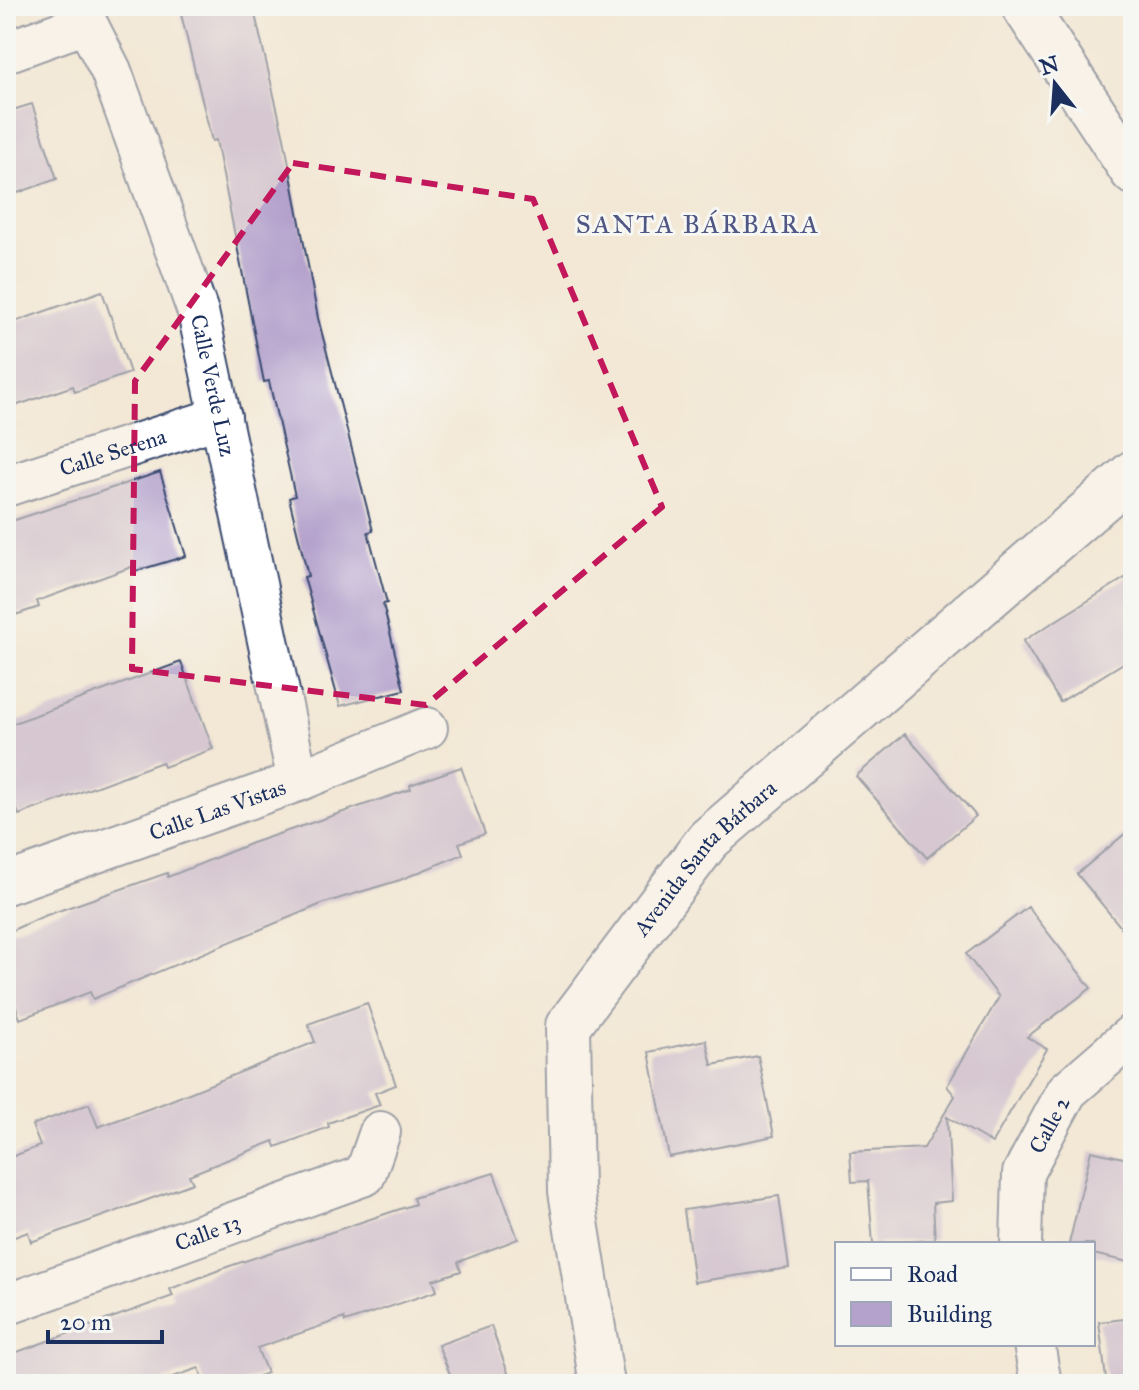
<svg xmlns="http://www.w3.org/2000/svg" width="1139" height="1390" font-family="'IM FELL Great Primer',serif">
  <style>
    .building { fill: #b4a1cc }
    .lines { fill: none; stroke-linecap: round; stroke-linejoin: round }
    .minor-casing { stroke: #3b4b70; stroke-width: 44 }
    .tertiary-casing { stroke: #3b4b70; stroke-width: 48 }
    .minor { stroke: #fff; stroke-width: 40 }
    .tertiary { stroke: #fff; stroke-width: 44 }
    .marked { fill: none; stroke: #c2185b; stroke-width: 6; stroke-dasharray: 16 10; stroke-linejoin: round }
    .labels { text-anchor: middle; stroke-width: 6; stroke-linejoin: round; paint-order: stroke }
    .street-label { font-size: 22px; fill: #1b2f5e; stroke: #f6f6f2 }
    .quarter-label { font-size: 26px; letter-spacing: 2px; fill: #515784; stroke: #f6f6f2 }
  </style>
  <rect width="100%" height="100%" fill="#f6f6f2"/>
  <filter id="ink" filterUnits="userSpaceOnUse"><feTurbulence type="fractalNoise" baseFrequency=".0125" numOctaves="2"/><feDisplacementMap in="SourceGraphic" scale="16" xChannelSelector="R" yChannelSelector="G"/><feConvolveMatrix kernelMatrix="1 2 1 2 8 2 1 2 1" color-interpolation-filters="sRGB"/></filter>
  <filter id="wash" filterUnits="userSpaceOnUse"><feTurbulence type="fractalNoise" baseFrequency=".006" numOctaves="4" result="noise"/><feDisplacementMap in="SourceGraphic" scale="32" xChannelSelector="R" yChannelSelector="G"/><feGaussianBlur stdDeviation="1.8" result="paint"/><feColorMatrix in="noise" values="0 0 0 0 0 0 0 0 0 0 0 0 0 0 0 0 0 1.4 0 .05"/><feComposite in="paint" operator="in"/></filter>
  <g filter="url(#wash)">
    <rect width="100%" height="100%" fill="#f3e8d5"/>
    <g id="blocks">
      <path class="building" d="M179,6H253L284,138L318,318L373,531L368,532L387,603L383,604L404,690L340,706L304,577L308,576L289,498L295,496L269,381L264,382L216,140L212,141Z
        M32,104L57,179L6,197V112Z
        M102,291L130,373L75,392L73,386L6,409V325Z
        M160,472L186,556L136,571L134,566L37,601L39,607L6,618V523Z
        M1133,573V657L1060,702L1023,641Z
        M181,662L213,749L164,767L162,762L19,815L6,779V726Z
        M905,734L976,816L927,858L856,776Z
        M461,767L485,834L459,843L463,854L400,880L324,903L93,999L90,992L20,1019L16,1007L6,1011V933L44,916L167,873L168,877L252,843L411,789L410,785Z
        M1133,827V942L1077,874Z
        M1028,907L1091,988L1027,1037L1047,1049L992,1143L947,1117L952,1201L933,1203L935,1240L873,1244L868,1181L852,1182L850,1152L924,1148L955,1096L947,1086L999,997L966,954Z
        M367,1003L396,1085L375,1093L380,1105L328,1123L329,1127L276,1147L274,1141L189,1175L193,1183L142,1202L31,1242L28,1232L6,1240V1159L40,1146L32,1125L89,1104L98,1127L162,1104L315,1042L308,1024Z
        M706,1040L712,1065L758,1056L774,1136L669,1157L649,1052Z
        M1091,1151L1133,1160V1263L1093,1254V1244H1069Z
        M494,1173L518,1239L458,1262L461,1271L433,1280L437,1291L345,1322L344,1318L257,1348L267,1373L238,1384H205L199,1368L153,1384H6V1356L173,1296L170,1289L227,1267L415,1204L413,1198Z
        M779,1196L789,1268L694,1282L684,1210Z
        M1133,1318V1375L1106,1379L1099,1322Z
        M491,1326L512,1384H454L438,1345Z"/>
    </g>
  </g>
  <g filter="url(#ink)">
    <use href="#blocks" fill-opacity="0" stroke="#3b4b70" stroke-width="2"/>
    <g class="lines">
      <defs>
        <g id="minor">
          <path id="s1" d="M78,6L111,71L198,312L298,781"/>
          <path d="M6,52L86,23"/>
          <path id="s2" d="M6,486L221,417"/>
          <path id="s3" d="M6,884L298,781L427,728"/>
          <path id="s4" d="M1021,1244L1023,1173L1067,1091L1133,1034"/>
          <path id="s5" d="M6,1305L365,1175L380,1132"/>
          <path d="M1034,1344L1041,1384"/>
        </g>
        <g id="tertiary">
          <path d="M1024,6L1133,172"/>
          <path id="s6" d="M602,1384L571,1191L568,1026L708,840L1133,473"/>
        </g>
      </defs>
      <use href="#minor" class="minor-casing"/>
      <use href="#tertiary" class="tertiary-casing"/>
      <use href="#minor" class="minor"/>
      <use href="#tertiary" class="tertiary"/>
    </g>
  </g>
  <path d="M0 0H1139V1390H0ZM293,163L533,199L662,507L426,705L132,669L135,381Z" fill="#f3e8d5" fill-opacity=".55" fill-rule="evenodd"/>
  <path class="marked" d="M293,163L533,199L662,507L426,705L132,669L135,381Z"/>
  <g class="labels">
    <g class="street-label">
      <text dy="8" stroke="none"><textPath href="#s1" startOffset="404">Calle Verde Luz</textPath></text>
      <text dy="8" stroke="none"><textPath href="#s2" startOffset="112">Calle Serena</textPath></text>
      <text dy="8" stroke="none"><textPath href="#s3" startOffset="224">Calle Las Vistas</textPath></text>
      <text dy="8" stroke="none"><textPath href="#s6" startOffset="578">Avenida Santa Bárbara</textPath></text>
      <text dy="8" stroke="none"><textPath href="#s4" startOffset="126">Calle 2</textPath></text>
      <text dy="8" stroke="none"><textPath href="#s5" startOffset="214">Calle 13</textPath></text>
    </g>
    <g class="quarter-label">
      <text x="698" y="233">SANTA BÁRBARA</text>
    </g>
  </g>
  <rect width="1139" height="1390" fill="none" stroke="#f6f6f2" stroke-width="32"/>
  <rect x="835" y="1242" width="260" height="104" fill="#f6f6f2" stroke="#9ea6b7" stroke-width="2"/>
  <rect x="851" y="1268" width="40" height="12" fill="#ffffff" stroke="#9ea6b7" stroke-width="2"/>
  <text x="907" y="1282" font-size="24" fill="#1b2f5e">Road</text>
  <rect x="851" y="1302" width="40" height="24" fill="#b4a1cc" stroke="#9ea6b7" stroke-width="2"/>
  <text x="907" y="1322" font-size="24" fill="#1b2f5e">Building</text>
  <g transform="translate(1055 84) rotate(343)" stroke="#f6f6f2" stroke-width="6" paint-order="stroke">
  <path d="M0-6L14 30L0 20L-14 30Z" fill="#1b2f5e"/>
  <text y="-12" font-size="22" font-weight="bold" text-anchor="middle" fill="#1b2f5e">N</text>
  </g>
  <path d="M48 1330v12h114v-12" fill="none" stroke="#1b2f5e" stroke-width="4"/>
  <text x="60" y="1330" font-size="24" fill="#1b2f5e" stroke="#f6f6f2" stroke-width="6" paint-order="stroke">20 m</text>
</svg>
